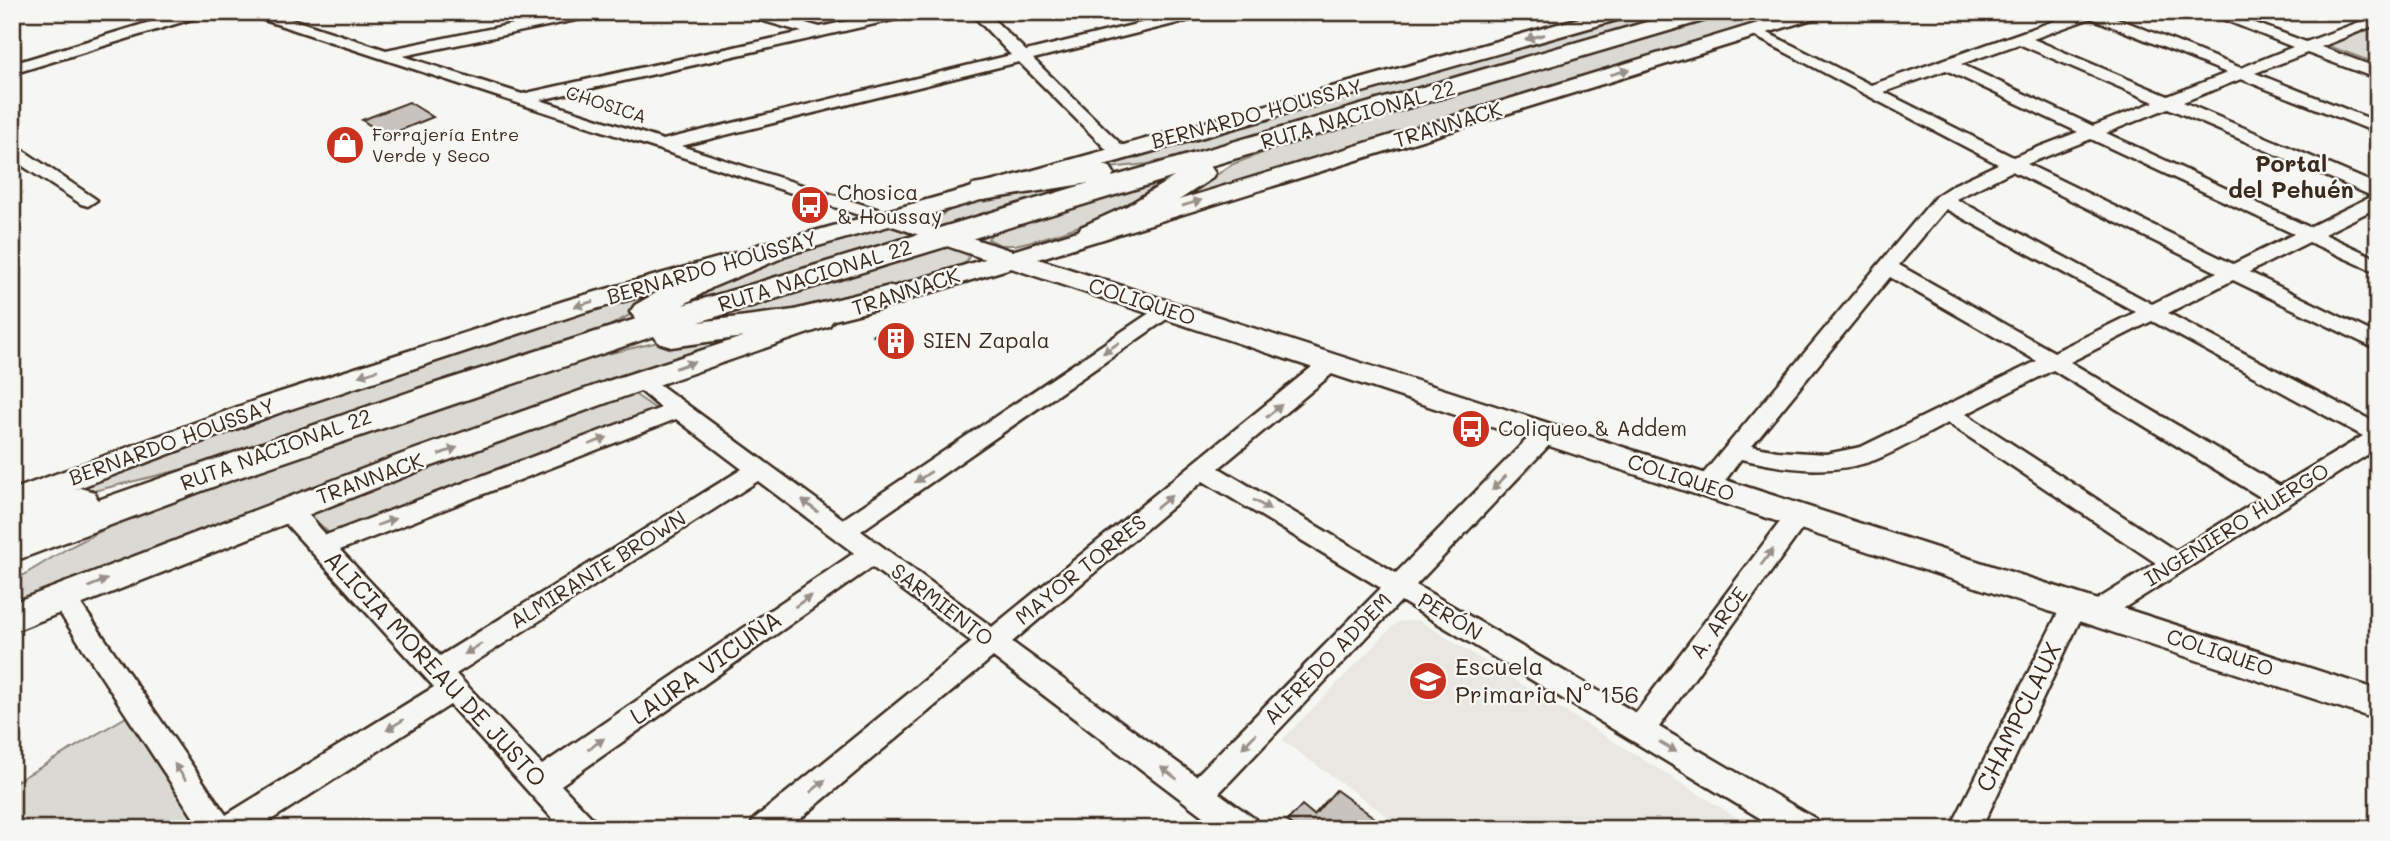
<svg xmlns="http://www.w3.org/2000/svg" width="2390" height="841" font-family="Mali,sans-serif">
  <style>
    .built { fill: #e8e7e2 }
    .green { fill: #dad9d3; stroke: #8a8278; stroke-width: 2 }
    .building { fill: #c8c3be; stroke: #3b2a1e; stroke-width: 2 }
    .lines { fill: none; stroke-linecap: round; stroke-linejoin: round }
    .minor-casing { stroke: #3b2a1e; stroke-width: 5 }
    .tertiary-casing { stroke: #3b2a1e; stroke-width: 5 }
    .primary-casing { stroke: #3b2a1e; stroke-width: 5 }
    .minor { fill: #f6f6f2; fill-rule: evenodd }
    .tertiary { fill: #f6f6f2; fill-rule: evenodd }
    .primary { fill: #f6f6f2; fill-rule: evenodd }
    .oneway { fill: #989088 }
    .labels { text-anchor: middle; stroke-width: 5; stroke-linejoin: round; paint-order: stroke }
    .far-street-label { font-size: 18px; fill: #3b2a1e; stroke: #f6f6f2 }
    .far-poi-label { font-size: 18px; fill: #3b2a1e; stroke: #f6f6f2; text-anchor: start }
    .street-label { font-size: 21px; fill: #3b2a1e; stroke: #f6f6f2 }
    .poi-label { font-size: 21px; fill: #3b2a1e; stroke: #f6f6f2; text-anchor: start }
    .far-district-label { font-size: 23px; font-weight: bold; fill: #3b2a1e; stroke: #f6f6f2 }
    .near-poi-label { font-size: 24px; fill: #3b2a1e; stroke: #f6f6f2; text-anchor: start }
    .near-street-label { font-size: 24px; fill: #3b2a1e; stroke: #f6f6f2 }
  </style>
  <rect width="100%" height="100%" fill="#f6f6f2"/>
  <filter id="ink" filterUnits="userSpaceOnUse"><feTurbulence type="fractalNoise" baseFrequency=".0143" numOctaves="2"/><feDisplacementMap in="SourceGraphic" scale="14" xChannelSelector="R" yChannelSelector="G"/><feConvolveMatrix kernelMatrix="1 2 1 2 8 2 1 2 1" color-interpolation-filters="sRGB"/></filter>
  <g filter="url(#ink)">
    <path class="built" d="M1418,620L1755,829H1405L1282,740L1397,622Z"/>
    <path class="green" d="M1649,12H1677L1643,24L1188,155L1147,164L1064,173Z
      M1731,12H1802L1170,206L1233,164L1268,151Z
      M2376,26L2378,27V64L2328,46Z
      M1195,168C1138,201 1080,232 1015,245H1000L988,239L993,232Z
      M1157,169L940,230L935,226L936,219C951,207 969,204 986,199C1043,184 1099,176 1157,169Z
      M888,226L916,235L625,328L734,269Z
      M946,245L965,252L969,257L966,262L957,268L832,307L627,339Z
      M699,277L597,333L192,467L12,511C236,420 467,347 699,277Z
      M785,327L12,610V582L68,548L138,512L559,365L663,341Z
      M633,393L656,409L331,535L308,513Z
      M126,717L200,829H12V784Z"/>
    <path class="building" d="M409,102L433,117L386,136L362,120Z
      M895,325L914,343L892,353L873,335Z
      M1336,790L1390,829H1297L1287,821L1302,805L1314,815Z"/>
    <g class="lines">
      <defs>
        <path id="minor" d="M183,12H207L205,15L12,74V64Z
          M247,12H270L386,50L572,12H602L595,16L403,56L522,94L802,32L743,15L741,12H765L820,27L889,12H917L910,16L540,100L663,140L1011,55L970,12H986L1026,51L1186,12H1212L1210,15L1033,59L1125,148L1128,152L1125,156H1113L1019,62L681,146L951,233L954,237L951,241L944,243L249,15Z
          M2080,12H2102L2241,68L2293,47L2205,12H2226L2306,42L2378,15V24L2321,47L2378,68V79L2307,53L2255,73L2378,122V133L2241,79L2183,102L2378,185V207L2324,234L2378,259V273L2309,242L2249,272L2378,335V350L2233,280L2168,313L2378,424V448L2105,620L2096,623L2087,620L2083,614L1981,829H1950L2065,599L2074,596L2083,599L2087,606L2156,563L1948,423C1924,435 1900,450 1875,460C1832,476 1785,469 1741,459C1729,474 1718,498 1698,492L1694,486L1698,480L1936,196L1953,185L1998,164L1745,31L1748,28H1758L1871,85ZM2091,18L2227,73L2168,96L2033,39ZM2019,44L2154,102L2093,126L1961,64ZM1946,70L2078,132L2013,157L1884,92ZM2168,108L2372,196L2309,227L2106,133ZM2091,139L2294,234L2233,264L2027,164ZM2012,171L2217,272L2152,304L1956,199ZM1946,209L2136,312L2054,352L1899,265ZM1890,277L2037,361L1861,447L1826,454L1777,451L1752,446ZM2152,321L2363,436L2280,486L2070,362ZM2053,370L2262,498L2176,551L1966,414Z
          M12,146L18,147L97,200L88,206L81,204L12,159Z
          M1167,304L1174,306L1177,310L1174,314L861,531L992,627L1323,358H1339L1342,363L1339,368L1219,468L1396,573L1538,428L1546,426L1554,428L1558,434L1554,440L1416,585L1636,713L1789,510L1798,507L1807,510L1810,516L1807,522L1659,727L1816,819L1820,829H1778L1401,601L1219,793L1255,819L1259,829H1220L993,657L788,829H750L754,819L972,642L872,567L561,785L593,819L597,829H562L450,705L257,829H201L50,598L54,591L63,588L72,591L226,815L434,687L278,515L275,509L278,503C299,497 313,521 326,535L661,408L629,381L632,376H648L843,519L1160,306ZM676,419L742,469L440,656L340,550ZM758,481L854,553L542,765L456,674ZM1203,481L1381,588L1196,776L1012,642Z"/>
        <path id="tertiary" d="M1601,12H1634L1631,16L585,312L279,413L12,513V490L259,399L567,300Z
          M1794,12H1825L1822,16L1038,259L2378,690V720L1011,268L866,312L857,310L853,304L857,298L985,259L935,242L931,237L935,232L944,229L1012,251Z
          M819,312L829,314L833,320L829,326L626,396L424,469L12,632V603L402,454L605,382Z"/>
        <path id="primary" d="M1681,12H1720L1716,17L1210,166L1215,173L1211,179C1183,197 1112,248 1081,241L1077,234L1081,227L1127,206L1174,177L699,322L794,310L890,286L902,289L906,296L902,303L794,330L671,347L659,343L654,336L234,479L12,562V503L80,488L94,492L98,500L418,389L636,319L630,312L635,305L691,273L760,244L771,242L782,244L787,251L782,258L713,287L683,305L1089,183L983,200L973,197L968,191L973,185L1100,164L1110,167L1114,173L1112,177Z"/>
      </defs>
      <use href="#minor" class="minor-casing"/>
      <use href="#tertiary" class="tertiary-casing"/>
      <use href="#primary" class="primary-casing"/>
      <use href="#minor" class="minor"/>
      <use href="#tertiary" class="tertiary"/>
      <use href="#primary" class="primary"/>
    </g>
    <defs><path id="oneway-solid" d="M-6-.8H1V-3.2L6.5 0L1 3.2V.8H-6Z" transform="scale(1.75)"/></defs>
    <g class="oneway">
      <use href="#oneway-solid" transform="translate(1535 37) rotate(165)"/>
      <use href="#oneway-solid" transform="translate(1620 72) rotate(-17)"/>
      <use href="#oneway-solid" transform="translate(1192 203) rotate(-17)"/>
      <use href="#oneway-solid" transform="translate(584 304) rotate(164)"/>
      <use href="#oneway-solid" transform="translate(1111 348) rotate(146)"/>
      <use href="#oneway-solid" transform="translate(685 365) rotate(-19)"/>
      <use href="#oneway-solid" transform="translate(368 373) rotate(162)"/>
      <use href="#oneway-solid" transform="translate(1274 411) rotate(-40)"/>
      <use href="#oneway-solid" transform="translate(598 441) rotate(-21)"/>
      <use href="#oneway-solid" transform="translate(448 451) rotate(-20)"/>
      <use href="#oneway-solid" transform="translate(923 477) rotate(146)"/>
      <use href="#oneway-solid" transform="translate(1499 483) rotate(134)"/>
      <use href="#oneway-solid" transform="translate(1164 502) rotate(-39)"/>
      <use href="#oneway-solid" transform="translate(1262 505) rotate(31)"/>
      <use href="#oneway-solid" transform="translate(810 506) rotate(-143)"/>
      <use href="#oneway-solid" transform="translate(386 522) rotate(-21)"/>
      <use href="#oneway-solid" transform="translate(1767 557) rotate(-54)"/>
      <use href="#oneway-solid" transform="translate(98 583) rotate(-22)"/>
      <use href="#oneway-solid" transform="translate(803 601) rotate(-35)"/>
      <use href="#oneway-solid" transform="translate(473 649) rotate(148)"/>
      <use href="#oneway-solid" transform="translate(395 725) rotate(148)"/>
      <use href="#oneway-solid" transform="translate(1249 741) rotate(134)"/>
      <use href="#oneway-solid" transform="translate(596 744) rotate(-35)"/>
      <use href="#oneway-solid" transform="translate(1668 747) rotate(31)"/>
      <use href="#oneway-solid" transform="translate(180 772) rotate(-124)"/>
      <use href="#oneway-solid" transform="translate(1169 773) rotate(-143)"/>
      <use href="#oneway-solid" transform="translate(818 786) rotate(-39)"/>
    </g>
  </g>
  <defs>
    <symbol id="shop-disc" viewBox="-11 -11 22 22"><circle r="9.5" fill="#c8321e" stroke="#f6f6f2"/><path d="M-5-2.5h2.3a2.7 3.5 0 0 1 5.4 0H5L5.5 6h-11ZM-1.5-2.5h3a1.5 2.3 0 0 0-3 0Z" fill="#fff"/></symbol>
    <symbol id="bus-disc" viewBox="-11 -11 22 22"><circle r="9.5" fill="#c8321e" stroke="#f6f6f2"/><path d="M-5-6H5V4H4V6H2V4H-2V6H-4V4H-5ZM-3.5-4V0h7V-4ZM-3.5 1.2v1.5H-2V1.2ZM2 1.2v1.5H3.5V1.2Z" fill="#fff"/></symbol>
    <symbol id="building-disc" viewBox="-11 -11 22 22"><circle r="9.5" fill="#c8321e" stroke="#f6f6f2"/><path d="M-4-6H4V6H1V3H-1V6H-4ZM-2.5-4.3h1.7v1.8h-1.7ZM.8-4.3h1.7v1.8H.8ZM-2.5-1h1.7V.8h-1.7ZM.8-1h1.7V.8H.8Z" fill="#fff"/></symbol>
    <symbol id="school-disc" viewBox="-11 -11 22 22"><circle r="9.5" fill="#c8321e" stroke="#f6f6f2"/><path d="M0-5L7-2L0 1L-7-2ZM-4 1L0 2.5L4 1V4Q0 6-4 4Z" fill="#fff"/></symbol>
  </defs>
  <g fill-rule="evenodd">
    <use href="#shop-disc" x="323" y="123" width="44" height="44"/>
    <use href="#bus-disc" x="788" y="183" width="44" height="44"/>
    <use href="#building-disc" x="874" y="319" width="44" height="44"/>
    <use href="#bus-disc" x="1449" y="407" width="44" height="44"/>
    <use href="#school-disc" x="1406" y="659" width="44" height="44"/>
  </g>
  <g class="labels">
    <g class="far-street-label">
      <text transform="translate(606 105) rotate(18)" y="6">CHOSICA</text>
    </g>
    <g class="far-poi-label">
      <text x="372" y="141">Forrajería Entre<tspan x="372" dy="21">Verde y Seco</tspan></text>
    </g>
    <g class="street-label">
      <text transform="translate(1257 114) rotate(-15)" y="7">BERNARDO HOUSSAY</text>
      <text transform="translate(1358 115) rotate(-16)" y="7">RUTA NACIONAL 22</text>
      <text transform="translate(1448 125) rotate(-17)" y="7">TRANNACK</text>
      <text transform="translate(712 268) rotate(-16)" y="7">BERNARDO HOUSSAY</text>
      <text transform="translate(815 276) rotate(-17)" y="7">RUTA NACIONAL 22</text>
      <text transform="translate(906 292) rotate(-18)" y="7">TRANNACK</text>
      <text transform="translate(1142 302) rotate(18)" y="7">COLIQUEO</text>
      <text transform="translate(172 442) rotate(-20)" y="7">BERNARDO HOUSSAY</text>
      <text transform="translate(276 450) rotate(-20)" y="7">RUTA NACIONAL 22</text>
      <text transform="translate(1681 478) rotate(18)" y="7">COLIQUEO</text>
      <text transform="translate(370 479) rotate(-20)" y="7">TRANNACK</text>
      <text transform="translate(2237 525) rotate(-32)" y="7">INGENIERO HUERGO</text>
      <text transform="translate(598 570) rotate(-32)" y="7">ALMIRANTE BROWN</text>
      <text transform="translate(1081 570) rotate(-39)" y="7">MAYOR TORRES</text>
      <text transform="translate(942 605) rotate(37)" y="7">SARMIENTO</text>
      <text transform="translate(1450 617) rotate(31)" y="7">PERÓN</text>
      <text transform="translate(1719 623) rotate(-54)" y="7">A. ARCE</text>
      <text transform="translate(2220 653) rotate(18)" y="7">COLIQUEO</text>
      <text transform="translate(1328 659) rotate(-46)" y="7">ALFREDO ADDEM</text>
    </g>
    <g class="poi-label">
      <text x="837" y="200">Chosica<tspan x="837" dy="24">&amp; Houssay</tspan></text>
      <text x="923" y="348">SIEN Zapala</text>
      <text x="1498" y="436">Coliqueo &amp; Addem</text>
    </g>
    <g class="far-district-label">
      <text x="2291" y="172">Portal<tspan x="2291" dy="26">del Pehuén</tspan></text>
    </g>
    <g class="near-poi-label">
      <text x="1455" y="675">Escuela<tspan x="1455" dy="28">Primaria N° 156</tspan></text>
    </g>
    <g class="near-street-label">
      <text transform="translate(706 668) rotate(-35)" y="8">LAURA VICUÑA</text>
      <text transform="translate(435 669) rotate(47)" y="8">ALICIA MOREAU DE JUSTO</text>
      <text transform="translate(2019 717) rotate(-64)" y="8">CHAMPCLAUX</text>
    </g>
  </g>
  <rect width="2390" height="841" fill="none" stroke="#f6f6f2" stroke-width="42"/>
  <rect x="21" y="21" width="2348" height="799" fill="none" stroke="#3b2a1e" stroke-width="2.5" filter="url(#ink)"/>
</svg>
